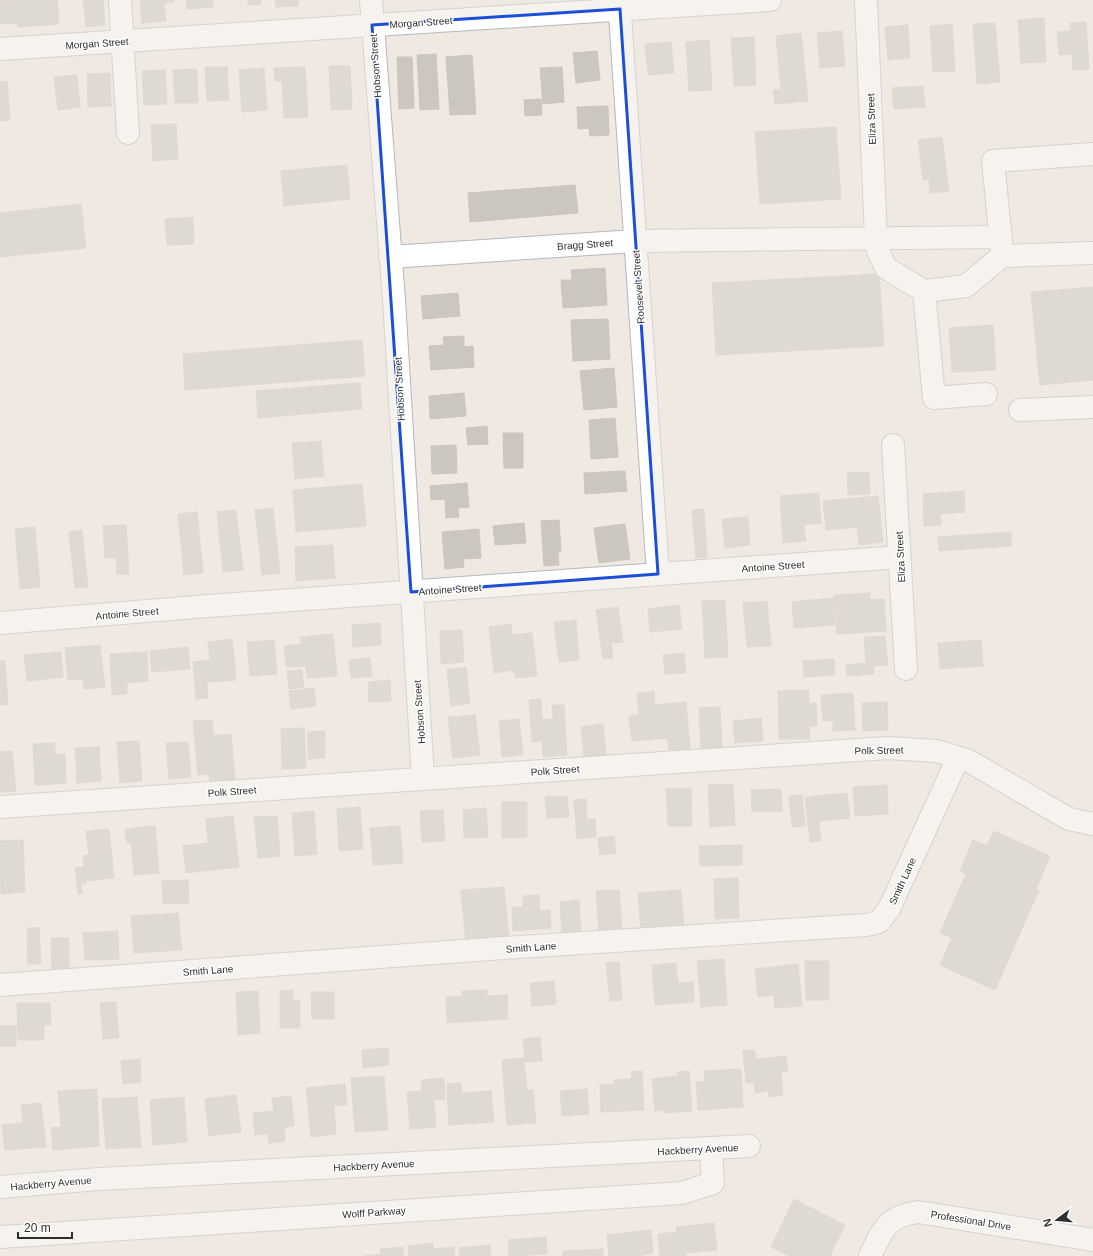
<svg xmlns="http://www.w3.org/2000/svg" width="1093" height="1256" font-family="Helvetica,sans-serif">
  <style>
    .building { fill: #cbc7bf; stroke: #cbc5ba }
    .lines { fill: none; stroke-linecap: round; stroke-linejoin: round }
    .minor-casing { stroke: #b4b7c1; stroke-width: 24 }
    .minor { stroke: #fff; stroke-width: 22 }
    .marked { fill: none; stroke: #1d4ed8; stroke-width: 3; stroke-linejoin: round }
    .labels { text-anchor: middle; stroke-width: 3; stroke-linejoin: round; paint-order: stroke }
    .street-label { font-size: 10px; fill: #2e2e2e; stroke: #fff }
  </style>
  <rect width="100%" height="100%" fill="#efe9e1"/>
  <path class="building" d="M0,0H15L17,23L0,24Z
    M16,0H57L59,24L18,27Z
    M83,0H103L105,25L86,27Z
    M140,0H174V2L164,3L166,21L142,23Z
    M186,0H213V7L187,9Z
    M248,0H261V4L248,5Z
    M275,0H298V6L276,7Z
    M1044,18L1046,62L1021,63L1018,20Z
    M1086,22L1089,69L1073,70L1072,54L1059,55L1057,32L1071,31L1070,23Z
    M995,23L1000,82L977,84L973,24Z
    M952,24L955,71L933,72L930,26Z
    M908,25L910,58L888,60L885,27Z
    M842,31L845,66L820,68L817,33Z
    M801,33L808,101L775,104L773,90L781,89L776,36Z
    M754,37L756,85L734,86L731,38Z
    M709,40L712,90L689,91L686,42Z
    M671,42L674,73L648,75L645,44Z
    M597,51L600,80L576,83L573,53Z
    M436,54L439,109L420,110L417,55Z
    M472,55L476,114L450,115L446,57Z
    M397,57H412L414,108L399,109Z
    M329,66H350L352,109L331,110Z
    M205,67H227L229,100L207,101Z
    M305,67L308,117L284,118L282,81H275L274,68Z
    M562,67L564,102L543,104L540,68Z
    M264,68L267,110L242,112L239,70Z
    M197,69L198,103H175L173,70Z
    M165,70L167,104L144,105L142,71Z
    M110,73L111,106L88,107L87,74Z
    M77,75L80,107L58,110L54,77Z
    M7,81L10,120L0,121V82Z
    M923,86L925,107L894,109L892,88Z
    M541,99L542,115L525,116L524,100Z
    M608,106L609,135L590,136L589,128L578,129L577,107Z
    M176,124L178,159L153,161L151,125Z
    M836,127L841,199L760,204L755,132Z
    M942,137L949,191L930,193L929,179L923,180L918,140Z
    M347,165L350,199L284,206L281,171Z
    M575,185L578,213L470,222L468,193Z
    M81,204L86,248L0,257V213Z
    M193,217L194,244L167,245L165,219Z
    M605,268L607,305L563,308L561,280H572L571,270Z
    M879,274L884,346L716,355L712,283Z
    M1093,287V380L1040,385L1031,292Z
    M458,293L460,316L423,319L421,296Z
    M608,319L610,359L573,361L571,320Z
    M993,325L996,370L952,372L949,328Z
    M464,336V347L473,346L474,367L431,370L429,346L444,345L443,337Z
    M362,340L365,376L185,390L183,354Z
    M614,368L617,407L584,410L580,371Z
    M360,383L362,409L258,418L256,391Z
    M464,393L466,416L430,419L429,396Z
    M615,418L618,457L591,459L589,420Z
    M487,426L488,444L468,445L466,428Z
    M503,433H523V468H504Z
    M321,441L324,476L295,479L292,443Z
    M456,445L457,473L432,474L431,446Z
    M625,471L627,491L585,494L584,473Z
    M869,472L870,494L848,495L847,473Z
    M467,483L469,507L458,508L459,517L446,518L445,499L431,500L430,486Z
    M362,484L366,526L296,532L293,490Z
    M964,491L965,512L940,514L941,525L924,526L923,494Z
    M819,493L821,523L804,525L806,541L783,543L780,496Z
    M878,496L883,542L859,545L857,527L826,530L823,501Z
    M273,508L280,573L262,575L255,510Z
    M704,509L707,557L696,558L692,510Z
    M236,510L243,570L223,572L217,512Z
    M197,512L203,573L184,575L178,514Z
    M748,517L750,545L725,548L722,519Z
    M559,520L561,552H558L559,565L544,566L541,521Z
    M524,523L526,543L495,545L493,526Z
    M625,524L630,559L599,563L594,528Z
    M126,525L129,574H117L116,558H105L103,526Z
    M35,527L40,587L20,589L15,529Z
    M479,529L481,558L463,559L464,567L445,569L442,532Z
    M82,530L88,587L75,588L69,532Z
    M1011,532V546L939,551L938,537Z
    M333,545L335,578L296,581L295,547Z
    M870,593V600L884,599L886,631L837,634L834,595Z
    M833,598L835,625L794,628L792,602Z
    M725,600L728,657L705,658L702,601Z
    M767,601L771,646L747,647L743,603Z
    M679,605L682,629L650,632L648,609Z
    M618,607L623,642L611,643L613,658L603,659L596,610Z
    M576,620L579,660L559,662L554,622Z
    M380,623L381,645L353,647L352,625Z
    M511,624L512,635L532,633L537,676L515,678L514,670L494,673L489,627Z
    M462,630L464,662L441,664L440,631Z
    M333,634L337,676L307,678L306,666L286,667L284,646L301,644L300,637Z
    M885,636L888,665L873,666L874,674L847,676L846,665L866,663L864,637Z
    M232,639L236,680L207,682L208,698L196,699L193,662L210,660L208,642Z
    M274,640L277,674L250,676L247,642Z
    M981,640L983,666L940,669L938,643Z
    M100,645L105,687L84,689L83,679L68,680L65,648Z
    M188,647L190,669L152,672L150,651Z
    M61,652L63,677L27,681L24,655Z
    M147,652L148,681L127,683V694L112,695L110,654Z
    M684,653L686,673L665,674L663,655Z
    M370,658L372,676L351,678L349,660Z
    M834,659L835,675L804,677L803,661Z
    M0,661H5L8,705H0Z
    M466,667L470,703L451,706L447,670Z
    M302,670L304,687L289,689L287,671Z
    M390,680L391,701L369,702L368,682Z
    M314,688L316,706L291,709L289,691Z
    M809,690V704L816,703L817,726H809L810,739H779L778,691Z
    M654,691L655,705L686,702L690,748L669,750L667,738L632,741L629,716L639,715L637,693Z
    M853,693L855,730L833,731V720L823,721L821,695Z
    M541,699L542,719H553L552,705H564L567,755L543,757L542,741L532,742L529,700Z
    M887,702L888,730L863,731L862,703Z
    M720,707L722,747L701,748L699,708Z
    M475,715L480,755L453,758L448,717Z
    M761,718L763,741L735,743L733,721Z
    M519,719L523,755L502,757L499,721Z
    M212,720L213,736L231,734L235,779L210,782L209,774L198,775L193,721Z
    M603,724L606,755L584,757L581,727Z
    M304,728L306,768L282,769L281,729Z
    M325,731V758L308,759V732Z
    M139,741L142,781L120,783L117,742Z
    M188,742L191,777L169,779L166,743Z
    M55,743V755L65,754L66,783L35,785L33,744Z
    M99,747L101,781L77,783L75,748Z
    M12,751L16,791L0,792V752Z
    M733,784L735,825L710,827L708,785Z
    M887,785L888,814L855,816L853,787Z
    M691,788L692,826H668L666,789Z
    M781,789L782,811L752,812L751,790Z
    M847,793L850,818L819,821L821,841L810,842L805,797Z
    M802,795L805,826L792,827L789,796Z
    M567,796L569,817L547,818L545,797Z
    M586,799L587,820L595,819L596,837L577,839L574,800Z
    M502,802H527V837L502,838Z
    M360,807L363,849L339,851L337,809Z
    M486,808L488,837L464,838L463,810Z
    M443,810L445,841L422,842L420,811Z
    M314,811L317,854L295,856L292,813Z
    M233,816L239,867L186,873L183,846L208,843L206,819Z
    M277,816L280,856L258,858L254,817Z
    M155,826L159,873L134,875L131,842L127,843L125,829Z
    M400,826L403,863L373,865L370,828Z
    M109,829L114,878L85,881L86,884H81L82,893L78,894L75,868L84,867L83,856L89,855L86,831Z
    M994,831L1050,856L1036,889L1039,890L995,990L940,965L952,938L940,933L966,874L960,871L973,840L987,846Z
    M614,836L616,853L600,855L598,838Z
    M23,840L25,892L1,894L0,841Z
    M742,845V865L700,866L699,846Z
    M738,878L739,918L715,919L714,879Z
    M188,880L189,903L163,904L162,881Z
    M504,887L509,940L466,944L461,890Z
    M619,890L622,929L599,931L596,891Z
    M681,890L684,928L641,931L638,893Z
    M539,895L540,911L550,910L551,928L513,931L512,907H523V896Z
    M579,900L581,931L562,933L560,902Z
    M178,913L182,950L134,953L131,916Z
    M27,928H39L41,964H28Z
    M118,931L119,959L85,960L83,933Z
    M51,938H69V969H52Z
    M724,959L727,1005L701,1007L697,961Z
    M805,961H829V1000H806Z
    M619,962L622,1000L610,1001L606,963Z
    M676,963L678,983L693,982L694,1002L655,1005L652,965Z
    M798,964L802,1006L775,1008L774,995L758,997L755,969Z
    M554,981L556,1004L532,1006L530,983Z
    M293,990V1001H300V1028H280V991Z
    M487,990V996L507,995L508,1019L447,1023L446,997L463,996L462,991Z
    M258,991L260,1033L238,1035L236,992Z
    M311,992H334V1019H312Z
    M116,1002L119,1038L103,1039L100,1003Z
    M17,1003H50L51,1025H44V1040H18Z
    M0,1026H16V1046H0Z
    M540,1037L542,1061L525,1062L523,1039Z
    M388,1048L389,1065L363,1068L362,1050Z
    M754,1050L756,1059L786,1056L788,1072H781L783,1095L769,1097L768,1091L755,1093L754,1082L746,1083L743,1051Z
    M524,1058L527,1090H533L536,1123L507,1125L502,1060Z
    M140,1059L141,1082L123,1084L121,1061Z
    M741,1069L743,1107L698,1110L696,1082H705L704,1071Z
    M631,1071H642L644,1110L601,1112L600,1085L614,1084V1080L632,1079Z
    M689,1071L692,1111L664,1113L663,1110L655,1111L652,1079L678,1076L677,1072Z
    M384,1076L388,1130L355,1132L351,1078Z
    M444,1078L445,1099L434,1100L436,1127L410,1129L407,1092L422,1091L421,1080Z
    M461,1083L462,1093L491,1091L494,1122L449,1125L447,1084Z
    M345,1084L347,1105L334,1106L336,1134L311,1137L306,1088Z
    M97,1089L99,1146L53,1150L51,1128L61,1127L58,1091Z
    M587,1089L589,1114L562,1116L560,1091Z
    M236,1095L241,1132L209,1136L205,1099Z
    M291,1096L294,1126L284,1127L285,1141L269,1143L268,1134L255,1135L253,1113L274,1111L272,1098Z
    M137,1097L141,1147L106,1149L102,1099Z
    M184,1097L187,1142L153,1145L150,1100Z
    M41,1103L46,1147L5,1150L2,1125L23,1123L21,1105Z
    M794,1199L845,1225L830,1256H790L771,1247Z
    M714,1223L717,1250L686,1253V1256H660L658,1234L677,1232L676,1227Z
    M651,1230L653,1253L637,1256H609L607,1235Z
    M546,1237L547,1254L509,1256L508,1240Z
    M433,1243V1249L454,1247L455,1256H409L408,1246Z
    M490,1245L491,1256H460L459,1248Z
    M403,1247V1256H364L381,1254L380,1249Z
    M603,1249V1256H563V1251Z"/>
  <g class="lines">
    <defs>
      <path id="minor" d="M120,0L128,133
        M371,0L394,300L423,778
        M619,0L658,574
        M866,0L876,239L878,251L886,268L924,291
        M0,49L770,0
        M1002,251L993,161L1093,154
        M390,257L635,241L1001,237
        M986,394L934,398L924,291L966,286L1002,256L1093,253
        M1020,410L1093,407
        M893,445L906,669
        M0,623L208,606L900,557
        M0,807L888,748L937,751L969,761L1069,819L1093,824
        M0,985L503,948L866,925L879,922L889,909L958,758
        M0,1187L99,1179L749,1146
        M0,1237L682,1193L713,1183L711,1149
        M870,1256C883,1229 886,1217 918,1212L1093,1240"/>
    </defs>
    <use href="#minor" class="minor-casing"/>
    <use href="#minor" class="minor"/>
  </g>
  <path d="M0 0H1093V1256H0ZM620,9L658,574L411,592L372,25Z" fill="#efe9e1" fill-opacity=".55" fill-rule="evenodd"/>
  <path class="marked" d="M620,9L658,574L411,592L372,25Z"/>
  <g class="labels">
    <g class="street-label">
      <text transform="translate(421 22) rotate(-4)" y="4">Morgan Street</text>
      <text transform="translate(97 43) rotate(-4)" y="4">Morgan Street</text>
      <text transform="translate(375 66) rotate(-94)" y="4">Hobson Street</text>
      <text transform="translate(871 119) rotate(-92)" y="4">Eliza Street</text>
      <text transform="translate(585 244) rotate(-4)" y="4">Bragg Street</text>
      <text transform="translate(638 287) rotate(-94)" y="4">Roosevelt Street</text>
      <text transform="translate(399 389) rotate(-93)" y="4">Hobson Street</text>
      <text transform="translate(900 557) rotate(-93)" y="4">Eliza Street</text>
      <text transform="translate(773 566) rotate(-4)" y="4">Antoine Street</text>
      <text transform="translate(450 589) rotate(-4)" y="4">Antoine Street</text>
      <text transform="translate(127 613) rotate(-5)" y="4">Antoine Street</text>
      <text transform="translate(419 712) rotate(-94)" y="4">Hobson Street</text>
      <text transform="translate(879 750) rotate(-1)" y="4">Polk Street</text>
      <text transform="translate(555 770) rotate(-4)" y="4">Polk Street</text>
      <text transform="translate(232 791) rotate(-4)" y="4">Polk Street</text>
      <text transform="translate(902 881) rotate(-65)" y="4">Smith Lane</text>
      <text transform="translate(531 947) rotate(-4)" y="4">Smith Lane</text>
      <text transform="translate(208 970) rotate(-4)" y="4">Smith Lane</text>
      <text transform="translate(698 1149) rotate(-3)" y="4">Hackberry Avenue</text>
      <text transform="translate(374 1165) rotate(-3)" y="4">Hackberry Avenue</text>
      <text transform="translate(51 1183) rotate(-5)" y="4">Hackberry Avenue</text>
      <text transform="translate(374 1212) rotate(-4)" y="4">Wolff Parkway</text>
      <text transform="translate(971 1220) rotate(9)" y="4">Professional Drive</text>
    </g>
  </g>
  <g transform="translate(1057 1220) rotate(254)" stroke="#ffffff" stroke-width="3" paint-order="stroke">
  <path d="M0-3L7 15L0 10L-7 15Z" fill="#2e2e2e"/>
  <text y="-6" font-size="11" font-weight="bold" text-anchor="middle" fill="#2e2e2e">N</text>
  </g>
  <path d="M18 1232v6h54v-6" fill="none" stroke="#2e2e2e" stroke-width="2"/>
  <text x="24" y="1232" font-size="12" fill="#2e2e2e" stroke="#ffffff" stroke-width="3" paint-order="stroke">20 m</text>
</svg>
